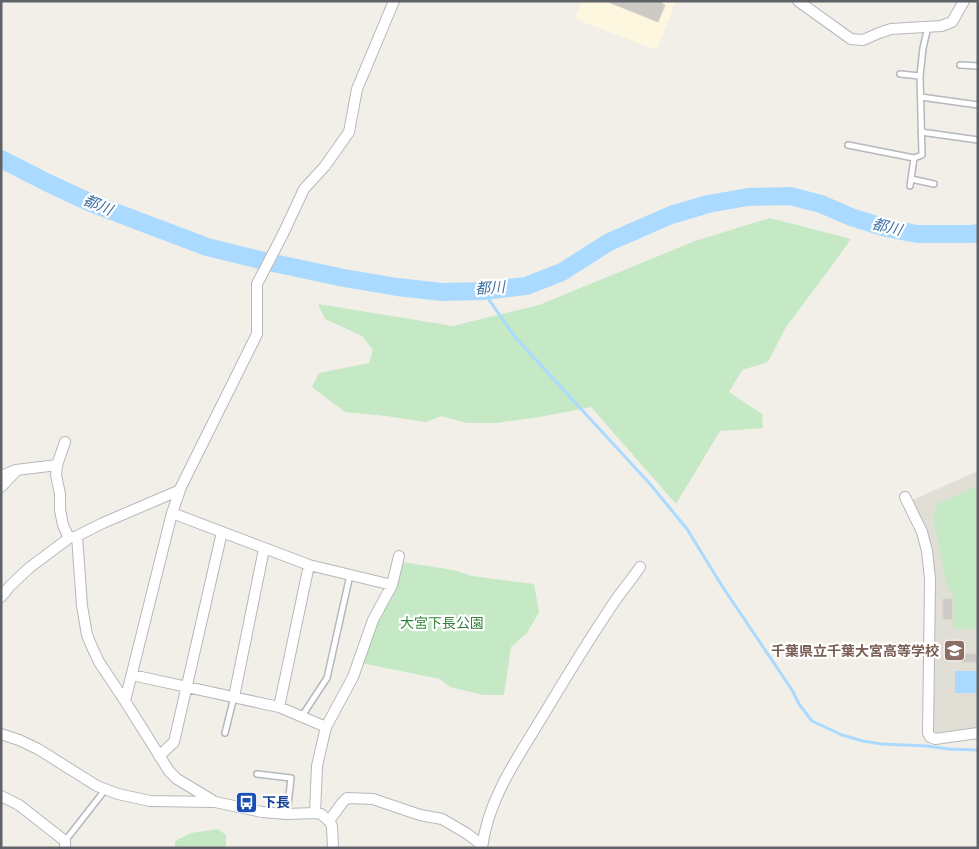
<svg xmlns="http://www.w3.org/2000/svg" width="979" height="849" font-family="Helvetica,'Noto Sans JP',sans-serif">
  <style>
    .commercial { fill: #fef7e0 }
    .education { fill: #e1ded6 }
    .green { fill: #c5e8c5 }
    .water { fill: #aadaff }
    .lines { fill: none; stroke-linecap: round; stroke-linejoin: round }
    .stream { stroke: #aadaff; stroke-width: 3 }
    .river { stroke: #aadaff; stroke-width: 18 }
    .building { fill: #cccac5; stroke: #d6d1c6 }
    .lane-casing { stroke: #b5b8bc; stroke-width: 8 }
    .street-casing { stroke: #b5b8bc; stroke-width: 12 }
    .lane { stroke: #fff; stroke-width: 5 }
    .street { stroke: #fff; stroke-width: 10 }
    .labels { text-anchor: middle; stroke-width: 4.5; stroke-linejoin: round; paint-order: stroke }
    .park-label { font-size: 14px; fill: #348238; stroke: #fff }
    .education-label { font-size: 14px; font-weight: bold; fill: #785e54; stroke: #fff; text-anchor: end }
    .transit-label { font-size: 14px; font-weight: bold; fill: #164399; stroke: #fff; text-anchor: start }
    .water-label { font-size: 15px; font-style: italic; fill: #4174aa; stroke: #fff }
  </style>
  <rect width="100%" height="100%" fill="#f1efe8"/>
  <path class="commercial" d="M582,1H676L657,50L575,19Z"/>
  <path class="education" d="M978,471V730L936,735L931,730L933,572L910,501Z"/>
  <path class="green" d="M770,218L851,239L836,260L786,327L768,362L742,370L729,392L762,414L763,428L720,431L676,504L591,407L545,416L497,423H467L441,416L426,422L386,416L345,412L312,387L319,373L369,363L373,350L362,336L325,319L318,304L453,326L539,305L695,241Z
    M978,486V629H953V596L947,586L933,517L938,503Z
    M402,562L453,570L472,576L534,584L539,612L527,633L511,647L504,695H483L450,687L440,679L361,663L374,624L395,592Z
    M218,829L226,835V848H175V841L191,833Z"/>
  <path class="water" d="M955,671H978V693H955Z"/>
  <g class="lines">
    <path class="stream" d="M483,291L515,337L650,484L687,529L722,586L792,690L799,704L812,721L842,735L863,741L882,744L927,746L948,749L978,750"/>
    <path class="river" d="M1,159L46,182L91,203L207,247L264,261L344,278L397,287L442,292L483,291L526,286L562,272L609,242L671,215L708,204L748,197L790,196L821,204L851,217L886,228L917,234H971L978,233"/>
  </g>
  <path class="building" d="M606,1H663L662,4L665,5L658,22Z
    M943,599H952V619H943Z
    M962,654H978V662H962Z"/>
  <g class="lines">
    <defs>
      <path id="lane" d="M960,65L978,66
        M900,74L920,76
        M921,97L978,105
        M921,132L978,140
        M848,145L914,158L922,155L920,76L923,48L928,27
        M911,179L934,184
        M910,186L914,158
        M302,716L327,678L350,575
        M225,733L234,697
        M257,774L291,778L287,814
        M65,841L105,790"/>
      <path id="street" d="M798,1L851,39L863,40L879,33L891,29L941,26L952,22L964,1
        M65,442L57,465L56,475L60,494V510L63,525L69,538
        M1,476L16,470L57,465
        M1,487L16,471
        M905,497L922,532L927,551L930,579L928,733L930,737L935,739L978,733
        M172,513L309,565L392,585
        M77,536L82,606L87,635L92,647L99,662L125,701L169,771L177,779L212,800
        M1,597L10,586L29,568L69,538L77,536L103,523L180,490
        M132,675L279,707L326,727
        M234,697L264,549
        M125,701L172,513L181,487L257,334V284L283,234L304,189L325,166L349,132L357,89L394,1
        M279,707L309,565
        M1,734L19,740L38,749L97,786L118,794L150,801L215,802L262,812L287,814L315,813L321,814L329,821L332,826L333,848
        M159,756L174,742L222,532
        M1,796L19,805L65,841V848
        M315,813L317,766L326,727L353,677L373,620L392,585L399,556
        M329,821L342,803L347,798L373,799L420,815L442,819L466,833L482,845
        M482,848C488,798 519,756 544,714C565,679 586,644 609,610C618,595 630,582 640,567"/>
    </defs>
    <use href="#lane" class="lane-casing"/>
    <use href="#street" class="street-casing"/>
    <use href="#lane" class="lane"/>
    <use href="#street" class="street"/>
  </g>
  <defs>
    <symbol id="school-square" viewBox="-11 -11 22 22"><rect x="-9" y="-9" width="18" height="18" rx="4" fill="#8d6e63" stroke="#fff"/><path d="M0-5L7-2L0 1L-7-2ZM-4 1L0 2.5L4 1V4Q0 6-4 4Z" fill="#fff"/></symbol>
    <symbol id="bus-square" viewBox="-11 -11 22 22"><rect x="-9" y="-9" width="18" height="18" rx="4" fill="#1a4fb4" stroke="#fff"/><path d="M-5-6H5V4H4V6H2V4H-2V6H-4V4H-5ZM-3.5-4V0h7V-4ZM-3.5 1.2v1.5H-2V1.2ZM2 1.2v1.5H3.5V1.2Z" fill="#fff"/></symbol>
  </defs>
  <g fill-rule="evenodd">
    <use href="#school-square" x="942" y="638" width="25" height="25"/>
    <use href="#bus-square" x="234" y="790" width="25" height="25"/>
  </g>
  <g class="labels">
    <g class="park-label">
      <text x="442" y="628">大宮下長公園</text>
    </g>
    <g class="education-label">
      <text x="939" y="656">千葉県立千葉大宮高等学校</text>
    </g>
    <g class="transit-label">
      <text x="262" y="807">下長</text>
    </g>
    <g class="water-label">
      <text transform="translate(98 205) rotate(23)" y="5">都川</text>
      <text transform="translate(887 227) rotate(14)" y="5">都川</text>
      <text transform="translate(490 288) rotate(-4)" y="5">都川</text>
    </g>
  </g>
  <rect width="979" height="849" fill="none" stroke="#5f6368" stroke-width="5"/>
</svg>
